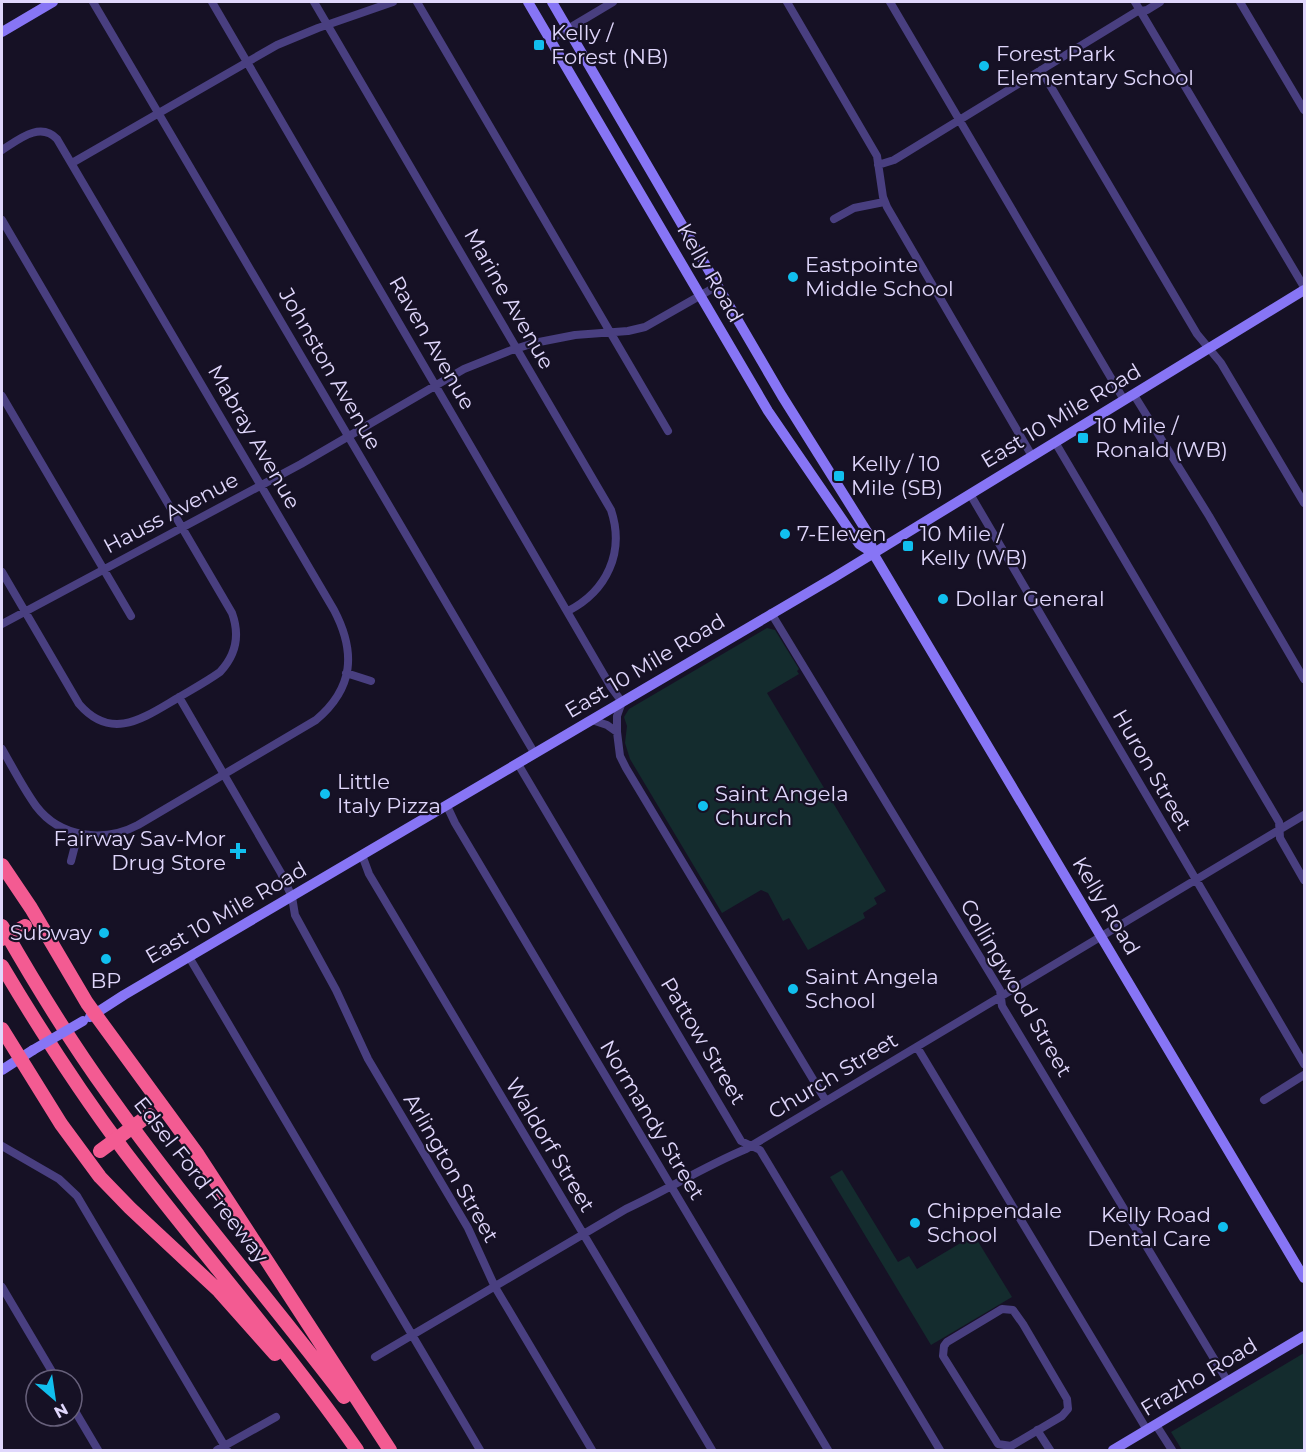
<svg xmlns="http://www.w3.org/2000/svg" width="1306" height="1452" font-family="Montserrat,sans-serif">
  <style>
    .green { fill: #142c2e }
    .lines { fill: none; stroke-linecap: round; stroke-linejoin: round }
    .street { stroke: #493f80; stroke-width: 8 }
    .secondary { stroke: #8775f5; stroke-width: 10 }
    .highway { stroke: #f35b92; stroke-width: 14 }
    .secondary-bridge { stroke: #8775f5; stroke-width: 10 }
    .highway-bridge { stroke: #f35b92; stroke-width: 14 }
    .poi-dot { fill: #11bfee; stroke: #161125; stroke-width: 2 }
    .labels { text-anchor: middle; stroke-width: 4.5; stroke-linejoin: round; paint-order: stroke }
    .poi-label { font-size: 21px; fill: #e0d7fc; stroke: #161125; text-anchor: start }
    .street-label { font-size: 21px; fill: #e0d7fc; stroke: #161125 }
  </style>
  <rect width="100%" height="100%" fill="#161125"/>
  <path class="green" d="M767,628L775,630L799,669L797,671L799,674L767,693L886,891L874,898L877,904L863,913L865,918L808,950L789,918L783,921L768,893L761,890L722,913L630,759L625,743L627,726L624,717L629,709Z
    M842,1170L898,1262L909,1256L917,1269L974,1235L1012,1297L931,1345L830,1177Z
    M1304,1353V1450H1182L1171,1432Z"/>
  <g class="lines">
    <path class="street" d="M93,2L535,754
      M212,2L611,687L622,702L617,716V732L607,725L592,720
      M314,2L611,510C625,552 607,591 568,611
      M417,2L668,431
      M787,2L877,156L883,197L887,207L1032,456
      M890,2L1124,400
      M1135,2L1304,287
      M1240,2L1304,110
      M551,39L613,2
      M1041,70L1197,334L1221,363L1304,503
      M2,150C18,140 40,121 57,139L334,610C356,652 354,688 316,720L138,825C104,843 60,838 36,806C23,788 13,768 2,749
      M72,163L277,45L318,28L393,2
      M878,165L894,160L1136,12L1147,10L1160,2
      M834,219L854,208L884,202
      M2,220L232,613C240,635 236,655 220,672C206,682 191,690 176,699C142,719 111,741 79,704L2,572
      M1134,395L1209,516L1304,679
      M2,396L131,616
      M1055,442L1279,822L1280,838L1304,880
      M970,494L1304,1064
      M771,613L1000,990L1002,1006L1228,1382
      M2,624L301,464L464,369L509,351L534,343L575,335L628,331L645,327L717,286
      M346,673L371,681
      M179,697L281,873L292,897L295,915L336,990L368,1059L468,1228L495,1287L592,1450
      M617,732L620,756L626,768L826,1101
      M518,764L741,1141L760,1150L940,1450
      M447,806L455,823L828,1450
      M362,855L369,874L712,1450
      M71,861L78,834
      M189,957L480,1450
      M917,1047L1147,1430
      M1264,1100L1304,1075
      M2,1146L59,1179L77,1196L227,1450
      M2,1287L57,1380
      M1002,1309L1013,1310L1023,1324L1067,1399L1068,1409L1062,1416L1011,1446L998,1444L943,1356L944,1346L947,1342Z
      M375,1357L626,1209C667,1190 705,1166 746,1149L1304,815
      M72,1406L98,1450
      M1156,1425L1172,1450
      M1037,1430L1050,1450
      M217,1450L276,1417"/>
    <path class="secondary" d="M528,2L768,411L859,544L873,553
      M552,2L782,396L869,535L873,553L1304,1278
      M2,32L53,2
      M90,1017L124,995L833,578L1304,290
      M2,1070L33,1050
      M1113,1450L1304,1336"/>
    <path class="highway" d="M2,865L31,908L87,1003L198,1155L390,1450
      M2,926C35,984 70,1041 109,1095C183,1199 267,1296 344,1397
      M2,966C40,1030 80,1092 125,1152C201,1252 285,1347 357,1450
      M2,1029L61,1124L100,1177L130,1208L219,1291L275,1354"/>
    <path class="secondary-bridge" d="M33,1050L83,1021"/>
    <path class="highway-bridge" d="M2,939L25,926
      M100,1151L149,1115"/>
  </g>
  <g class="poi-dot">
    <rect x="533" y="39" width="12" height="12" rx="3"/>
    <circle cx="984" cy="66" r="6"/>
    <circle cx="793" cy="277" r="6"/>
    <rect x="1077" y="432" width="12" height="12" rx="3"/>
    <rect x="833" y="470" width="12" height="12" rx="3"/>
    <circle cx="785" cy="534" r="6"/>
    <rect x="902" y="540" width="12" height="12" rx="3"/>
    <circle cx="943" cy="599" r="6"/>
    <circle cx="325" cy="794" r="6"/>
    <circle cx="703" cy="806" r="6"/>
    <path d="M235 842h6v6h6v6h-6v6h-6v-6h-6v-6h6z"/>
    <circle cx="104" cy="933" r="6"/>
    <circle cx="106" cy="959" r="6"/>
    <circle cx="793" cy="989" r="6"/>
    <circle cx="915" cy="1223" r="6"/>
    <circle cx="1223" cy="1227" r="6"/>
  </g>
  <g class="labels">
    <g class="poi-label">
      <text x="551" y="40">Kelly /<tspan x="551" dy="24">Forest (NB)</tspan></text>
      <text x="996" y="61">Forest Park<tspan x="996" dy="24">Elementary School</tspan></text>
      <text x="805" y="272">Eastpointe<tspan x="805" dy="24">Middle School</tspan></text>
      <text x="1095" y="433">10 Mile /<tspan x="1095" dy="24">Ronald (WB)</tspan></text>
      <text x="851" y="471">Kelly / 10<tspan x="851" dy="24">Mile (SB)</tspan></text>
      <text x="797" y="541">7-Eleven</text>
      <text x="920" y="541">10 Mile /<tspan x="920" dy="24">Kelly (WB)</tspan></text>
      <text x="955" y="606">Dollar General</text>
      <text x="337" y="789">Little<tspan x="337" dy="24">Italy Pizza</tspan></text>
      <text x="715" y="801">Saint Angela<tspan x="715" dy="24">Church</tspan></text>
      <text x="226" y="846" text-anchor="end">Fairway Sav-Mor<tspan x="226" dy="24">Drug Store</tspan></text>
      <text x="92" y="940" text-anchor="end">Subway</text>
      <text x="805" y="984">Saint Angela<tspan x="805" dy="24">School</tspan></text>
      <text x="106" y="988" text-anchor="middle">BP</text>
      <text x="927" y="1218">Chippendale<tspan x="927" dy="24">School</tspan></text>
      <text x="1211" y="1222" text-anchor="end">Kelly Road<tspan x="1211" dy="24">Dental Care</tspan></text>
    </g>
    <g class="street-label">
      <text transform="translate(710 273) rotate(60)" y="7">Kelly Road</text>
      <text transform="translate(509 299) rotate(60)" y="7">Marine Avenue</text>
      <text transform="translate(432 343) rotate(60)" y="7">Raven Avenue</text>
      <text transform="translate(330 369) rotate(60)" y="7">Johnston Avenue</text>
      <text transform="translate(1061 416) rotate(-31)" y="7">East 10 Mile Road</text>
      <text transform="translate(254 437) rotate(60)" y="7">Mabray Avenue</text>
      <text transform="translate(171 513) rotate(-28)" y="7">Hauss Avenue</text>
      <text transform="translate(645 666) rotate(-31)" y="7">East 10 Mile Road</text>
      <text transform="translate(1152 770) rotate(60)" y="7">Huron Street</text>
      <text transform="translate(1106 906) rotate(59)" y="7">Kelly Road</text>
      <text transform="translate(226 913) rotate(-30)" y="7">East 10 Mile Road</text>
      <text transform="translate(1016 988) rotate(60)" y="7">Collingwood Street</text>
      <text transform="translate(703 1041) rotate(59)" y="7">Pattow Street</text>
      <text transform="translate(833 1076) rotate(-31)" y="7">Church Street</text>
      <text transform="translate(652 1120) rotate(59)" y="7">Normandy Street</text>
      <text transform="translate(550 1145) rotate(59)" y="7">Waldorf Street</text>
      <text transform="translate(451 1168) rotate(60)" y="7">Arlington Street</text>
      <text transform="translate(201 1180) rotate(52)" y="7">Edsel Ford Freeway</text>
      <text transform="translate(1199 1377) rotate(-31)" y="7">Frazho Road</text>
    </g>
  </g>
  <rect width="1306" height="1452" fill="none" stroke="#e0d7fc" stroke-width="6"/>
  <g transform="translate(54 1398) rotate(151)"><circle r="28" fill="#161125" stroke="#67607b" stroke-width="1.5"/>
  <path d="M0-4.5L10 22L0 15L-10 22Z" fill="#11bfee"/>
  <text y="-9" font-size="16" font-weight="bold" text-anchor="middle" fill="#e0d7fc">N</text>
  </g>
</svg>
